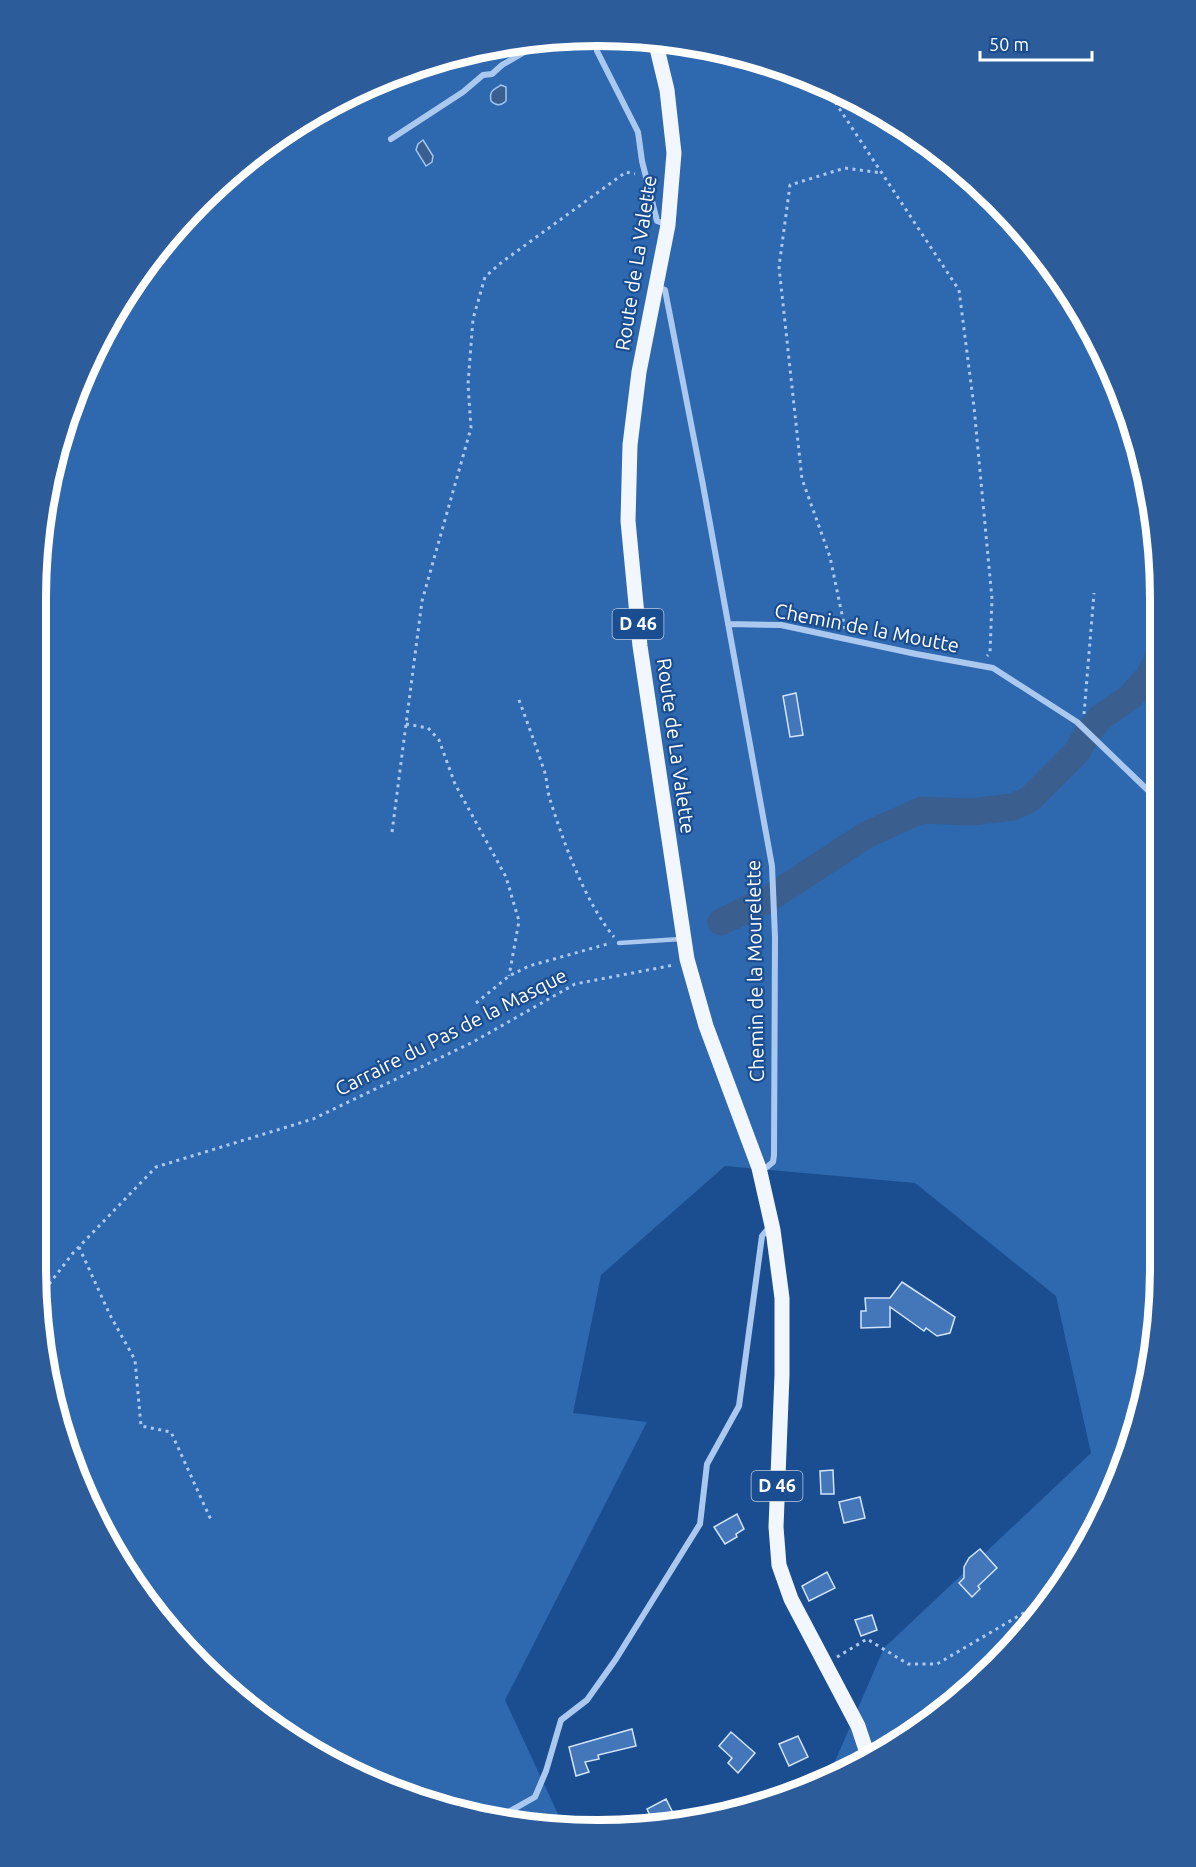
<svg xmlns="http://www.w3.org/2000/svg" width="1196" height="1867" font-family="Ubuntu,sans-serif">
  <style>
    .green { fill: #2e68af }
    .water { fill: #3a5f8f; stroke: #9ec4f1; stroke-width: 1.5 }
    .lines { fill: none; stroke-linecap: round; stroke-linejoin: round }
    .river { stroke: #3a5f8f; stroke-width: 27 }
    .building { fill: #4477b9; stroke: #d1e4fa; stroke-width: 1.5 }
    .path { stroke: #abc9ef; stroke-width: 3; stroke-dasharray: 3 4.5; stroke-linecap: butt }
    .lane { stroke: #abc9ef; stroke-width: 4.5 }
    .street { stroke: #abc9ef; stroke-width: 6 }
    .primary { stroke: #f2f7ff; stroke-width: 15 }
    .labels { text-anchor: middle; stroke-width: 4.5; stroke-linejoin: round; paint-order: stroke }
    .shield { fill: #1b4e91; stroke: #bbcade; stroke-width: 1.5 }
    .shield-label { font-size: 18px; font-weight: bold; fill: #fff }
    .street-label { font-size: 20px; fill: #fff; stroke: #1b4e91 }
    .rim { fill: none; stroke: #fff; stroke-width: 8 }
  </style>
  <rect width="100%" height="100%" fill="#1b4e91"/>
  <path class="green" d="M561,37L671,41L778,66L879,111L968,175L1044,256L1102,349L1141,453L1159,562L1155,1342L1117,1484L1021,1639L910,1736L830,1773L884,1648L1091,1453L1056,1296L915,1183L725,1166L601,1275L573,1413L647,1422L505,1700L563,1825L417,1801L256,1715L131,1582L66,1449L36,1269L41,524L94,350L175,228L256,152L349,94L452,55Z"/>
  <path class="water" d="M501,85L506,87V101C501,106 496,106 491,101C489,91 493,90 501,85Z
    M423,140L433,156L432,162L426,166L416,150L418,144Z"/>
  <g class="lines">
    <path class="river" d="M776,894L866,835L922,810L971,812L1013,807L1030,799L1077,752L1088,732L1100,718L1130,697L1149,676L1158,659
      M721,922L770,898"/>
  </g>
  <path class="building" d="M796,693L803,735L790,737L783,696Z
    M902,1282L955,1317L950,1333L937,1336L926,1328L924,1331L890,1307V1327L861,1328V1311H866L865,1298H890Z
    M833,1470L834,1494H821L820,1471Z
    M860,1497L865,1518L844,1523L839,1502Z
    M737,1514L744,1529L736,1534L737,1537L725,1544L714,1527Z
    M980,1549L997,1568L978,1586L980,1589L972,1597L959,1583L964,1578V1567L969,1558Z
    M827,1572L835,1588L809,1601L802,1586Z
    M872,1615L877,1630L861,1636L855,1620Z
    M632,1729L636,1746L598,1755L599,1759L585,1762L589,1772L576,1776L569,1747Z
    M731,1732L755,1753L738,1773L728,1763L732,1758L719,1746Z
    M798,1736L808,1757L789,1766L779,1744Z
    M666,1799L677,1821L654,1824L647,1809Z"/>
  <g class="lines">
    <path class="path" d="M831,96L959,290L974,407L992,599L990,653L987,656
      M845,629L830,557L802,479L779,267L790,185L845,168L882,173
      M519,700C528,724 537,749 545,773C547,781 547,788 549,796C562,839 585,902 614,937
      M1084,714L1094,593
      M406,724L428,728L439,740L455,784L506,877L519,921L509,976
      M392,832L422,601L471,428L468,384L473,319L485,277L502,262L626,172L635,174
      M476,1003L509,976L529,966L611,943
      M79,1247L110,1315L135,1360L141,1426L171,1432L211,1520
      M40,1296L73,1253L156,1167L313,1119L473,1042L575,984L674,965
      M837,1657L867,1639L908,1664H937L1044,1601"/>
    <path class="lane" d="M619,943L681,939"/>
    <path class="street" d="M597,38V51L638,132L642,161L657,221L668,225
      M391,139L463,92L483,75L492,74L502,65L545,40
      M656,286L665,290L703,485L772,866L775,937L774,1155L773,1162L767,1167L760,1168
      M728,624L781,625L916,654L993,668L1077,722L1158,800
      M503,1815L535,1797L546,1771L561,1720L587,1700L616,1659L700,1524L707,1464L739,1406L762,1236L766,1231L773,1230"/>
    <path class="primary" d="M655,40L667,90L674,153L668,225L639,372L630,445L628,521L640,646L687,959L706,1026L759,1168L773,1230L782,1298V1375L776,1527L779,1565L791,1599L858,1726L868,1756"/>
  </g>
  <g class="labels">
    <g class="shield">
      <rect x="612.5" y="609" width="51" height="30" rx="4.5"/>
      <rect x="751.5" y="1471" width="51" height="30" rx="4.5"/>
    </g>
    <g class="shield-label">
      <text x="638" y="630">D 46</text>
      <text x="777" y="1492">D 46</text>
    </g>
    <g class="street-label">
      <text transform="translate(636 263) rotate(-81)" y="7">Route de La Valette</text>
      <text transform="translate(867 628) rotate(11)" y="7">Chemin de la Moutte</text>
      <text transform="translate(676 746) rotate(82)" y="7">Route de La Valette</text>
      <text transform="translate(755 971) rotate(-91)" y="7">Chemin de la Mourelette</text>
      <text transform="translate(451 1032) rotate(-27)" y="7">Carraire du Pas de la Masque</text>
    </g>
  </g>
  <path d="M0 0H1196V1867H0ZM598 46H598A552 552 0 0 1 1150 598V1268A552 552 0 0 1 598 1820H598A552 552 0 0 1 46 1268V598A552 552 0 0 1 598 46Z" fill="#2d5c9a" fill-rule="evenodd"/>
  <path class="rim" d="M598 46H598A552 552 0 0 1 1150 598V1268A552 552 0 0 1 598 1820H598A552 552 0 0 1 46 1268V598A552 552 0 0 1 598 46Z"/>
  <path d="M980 51v9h112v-9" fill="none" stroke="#ffffff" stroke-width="3"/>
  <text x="989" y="51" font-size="18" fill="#ffffff" stroke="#1b4e91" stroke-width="4.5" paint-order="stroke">50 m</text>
</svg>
